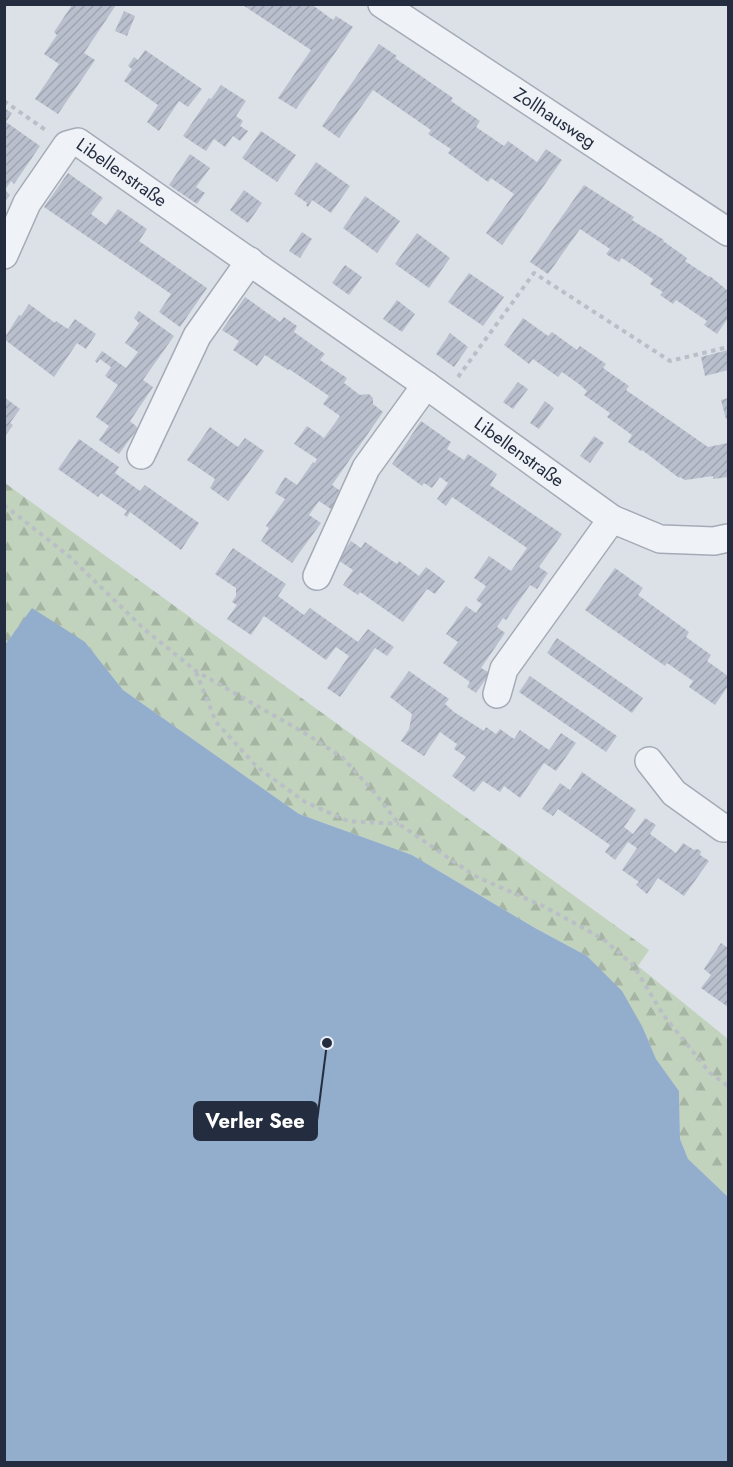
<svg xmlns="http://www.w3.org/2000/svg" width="733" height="1467" font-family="Jost,sans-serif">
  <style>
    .forest { fill: url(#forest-firs) }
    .water { fill: #93adcd }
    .building { fill: url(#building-hatch) }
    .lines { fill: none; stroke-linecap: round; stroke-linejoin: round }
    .street-casing { stroke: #a5abb6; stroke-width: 30 }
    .path { stroke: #babfc7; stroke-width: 4; stroke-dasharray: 4.5 4.5; stroke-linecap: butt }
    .street { stroke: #eff2f6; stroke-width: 27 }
    .labels { text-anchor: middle; stroke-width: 5; stroke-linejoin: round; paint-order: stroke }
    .street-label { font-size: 18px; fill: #242d40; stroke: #ecf0f6 }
    .leader { fill: none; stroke: #242d40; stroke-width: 2 }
    .callout-dot { fill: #242d40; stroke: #ecf0f6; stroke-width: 2 }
    .callout { fill: #242d40; stroke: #242d40; stroke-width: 2 }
    .callout-label { font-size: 20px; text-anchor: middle; font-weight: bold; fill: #fff }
  </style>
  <defs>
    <pattern id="forest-firs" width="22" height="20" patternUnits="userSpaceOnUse" patternTransform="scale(1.5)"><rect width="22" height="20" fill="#c1d3bc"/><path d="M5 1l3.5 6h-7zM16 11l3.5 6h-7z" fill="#a6b5a3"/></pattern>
    <pattern id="building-hatch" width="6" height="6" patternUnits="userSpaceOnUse" patternTransform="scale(1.5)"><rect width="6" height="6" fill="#b9bfcc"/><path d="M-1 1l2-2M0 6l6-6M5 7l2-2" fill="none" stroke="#9fa4b0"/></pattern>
  </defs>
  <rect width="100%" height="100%" fill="#dce1e8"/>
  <path class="forest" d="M5,483L649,950L638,966L728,1039V1197L688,1160L680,1139L679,1091L656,1059L643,1028L587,956L535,928L412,855L299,814L123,690L85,642L13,633L5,646Z"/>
  <path class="water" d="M32,608L85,642L123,690L299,814L412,855L535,928L587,956L622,991L643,1028L656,1059L679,1091L680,1139L688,1159L728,1197V1462H5L4,646Z"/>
  <path class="building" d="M241,4H311L333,20L336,16L353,27L296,109L278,98L311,50Z
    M72,5H116L84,53L95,60L58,114L35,99L59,64L44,54L57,35L54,32Z
    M124,11L135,16L127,36L115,31Z
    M379,44L397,56L395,58L453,98L451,101L480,121L476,127L504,146L508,141L537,162L546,149L562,160L502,245L486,233L514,194L491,178L488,182L448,153L451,149L428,134L431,130L373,90L339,138L322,126Z
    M145,50L202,89L188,107L179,101L159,131L147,122L158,105L124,81L132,69L128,66L134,57L138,60Z
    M221,85L246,101L236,116L243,121L240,126L248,131L240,141L233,136L225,147L214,139L206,151L183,136L209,98L211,99Z
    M4,108L12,113L6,122L40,146L14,184L11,181L5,190L10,195L4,203Z
    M261,131L296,155L277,182L242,158Z
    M190,154L210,168L196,187L205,193L197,204L169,185Z
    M316,162L350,186L331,213L312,200L308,207L306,205L307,203L294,194Z
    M68,173L103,198L91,214L106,225L118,209L147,229L139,241L207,288L180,327L159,312L171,294L44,207Z
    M584,185L634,217L632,220L664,240L663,241L687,258L685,261L709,277L710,276L728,291V318L717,334L704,325L707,321L676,300L673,304L660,295L663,292L650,284L653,279L622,258L619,262L606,254L610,249L580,229L548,274L530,262Z
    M244,190L262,203L248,223L230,210Z
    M365,196L400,221L377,253L343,228Z
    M302,232L312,239L300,258L289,251Z
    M417,233L450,258L429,288L395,264Z
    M345,265L362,277L349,295L332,283Z
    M469,273L504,297L483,326L448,302Z
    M245,297L280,322L284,317L297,326L294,332L325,354L320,360L347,378L344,383L360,395L369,394L373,398V404L383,412L332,485L346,495L334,511L319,501L309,515L321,523L292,563L261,541L269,528L266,526L285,499L275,493L285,477L297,485L313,462L315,463L317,459L294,444L307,426L324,438L340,416L323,404L329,396L289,369L288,370L265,355L257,366L233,350L239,341L222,330Z
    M397,300L415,314L402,332L383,319Z
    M29,304L55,323L56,321L68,329L75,319L96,334L86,349L77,343L54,377L4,339L19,315L21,316Z
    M139,311L174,336L143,380L153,387L130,421L138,428L119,454L99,440L109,426L96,417L118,385L105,376L111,367L100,359L97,363L95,361L102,351L126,368L138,352L125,343L139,323L134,318Z
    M523,318L548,336L552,332L577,350L580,346L606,364L603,368L629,386L626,390L708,447L728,443V477L713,479V476L685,480L680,477L679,478L642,450L641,451L628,442L632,435L607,417L610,413L584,395L587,391L579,384L562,372L558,377L533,359L529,364L504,345Z
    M450,333L468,347L454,367L436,354Z
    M728,350V370L705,376L701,357Z
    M518,382L528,389L513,409L503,402Z
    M4,397L20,409L10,423L13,425L6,435Z
    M728,398V418L726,419L721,400Z
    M545,401L554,408L539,429L530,423Z
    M421,421L451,442L447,449L464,460L468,454L497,474L490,485L562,534L539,567L548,573L537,589L530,585L506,620L503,618L497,627L505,633L481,668L490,673L476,693L467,687L470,682L443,663L458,642L446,634L466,606L476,613L482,604L476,600L486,586L474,578L489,556L511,571L527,548L452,497L446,506L437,499L448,483L440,477L432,488L424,483L422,486L392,464Z
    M210,427L238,447L245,438L264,451L228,501L210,488L215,479L187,460Z
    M594,436L604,443L590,463L580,456Z
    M79,439L119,467L115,473L140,491L145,485L199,523L181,550L130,512L127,517L124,515L127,511L101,493L98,497L58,469Z
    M351,541L361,548L365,542L397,564L399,561L419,576L426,567L445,581L435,594L427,589L403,622L360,592L358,595L343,585L353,570L338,560Z
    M233,548L286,584L278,596L304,615L310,608L358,642L368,629L394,647L387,656L375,648L340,697L327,688L349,656L336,647L326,660L264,616L251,635L227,619L237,605L232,602L236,596V588L215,574Z
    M615,568L643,588L638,595L689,632L686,637L711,655L707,661L728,676V686L715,705L689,687L693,681L667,663L665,666L585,610Z
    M557,638L643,698L632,713L547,653Z
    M409,671L449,699L445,704L454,712L484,731L486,727L496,734L500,729L514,739L520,730L549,750L561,733L576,743L556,771L544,763L520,798L504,786L500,792L483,781L474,792L452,776L466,757L454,749L457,744L440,732L424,756L401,741L409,729L412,714L390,697Z
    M530,676L617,736L606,752L519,692Z
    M582,772L636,810L624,827L633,834L645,818L656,825L650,834L676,853L683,843L694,850L697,849L701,851L700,855L709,861L684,896L658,878L647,894L636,885L639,882L622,870L637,848L628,842L615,860L605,852L610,845L558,809L553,816L542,809L560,783L570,790Z
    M721,943L728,948V1007L701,988L711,975L704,969Z"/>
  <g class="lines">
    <defs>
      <g id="street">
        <path id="s1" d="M382,4L728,232"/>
        <path id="s2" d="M4,255L27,203L67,145L78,142L426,385L612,519L660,539L714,541L728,538"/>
        <path d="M141,455L197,336L250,261"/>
        <path d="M317,576L366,468L426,385"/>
        <path d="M497,694L504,669L612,519"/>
        <path d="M649,761L674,793L723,828H728"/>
      </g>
    </defs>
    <use href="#street" class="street-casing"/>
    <path class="path" d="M4,7L6,4
      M4,101L47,131
      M458,377L534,273L670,361L728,347
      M4,505L70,557L144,629L196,671L308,735L343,758L374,792L399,824L475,876L545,907L603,939L633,965L664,1016L710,1073L728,1086
      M196,672L216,722L257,767L305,802L348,821L399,824"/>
    <use href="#street" class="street"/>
  </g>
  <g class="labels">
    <g class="street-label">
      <text dy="6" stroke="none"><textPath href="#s1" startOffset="207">Zollhausweg</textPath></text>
      <text dy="6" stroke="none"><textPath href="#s2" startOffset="192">Libellenstraße</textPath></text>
      <text dy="6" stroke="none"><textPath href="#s2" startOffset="678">Libellenstraße</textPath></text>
    </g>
  </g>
  <path class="leader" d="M327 1043L317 1121"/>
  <circle class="callout-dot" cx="327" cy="1043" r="6"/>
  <rect class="callout" x="194" y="1102" width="123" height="38" rx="6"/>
  <g class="callout-label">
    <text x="255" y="1128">Verler See</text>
  </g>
  <rect width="733" height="1467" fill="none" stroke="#242d40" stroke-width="12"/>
</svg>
